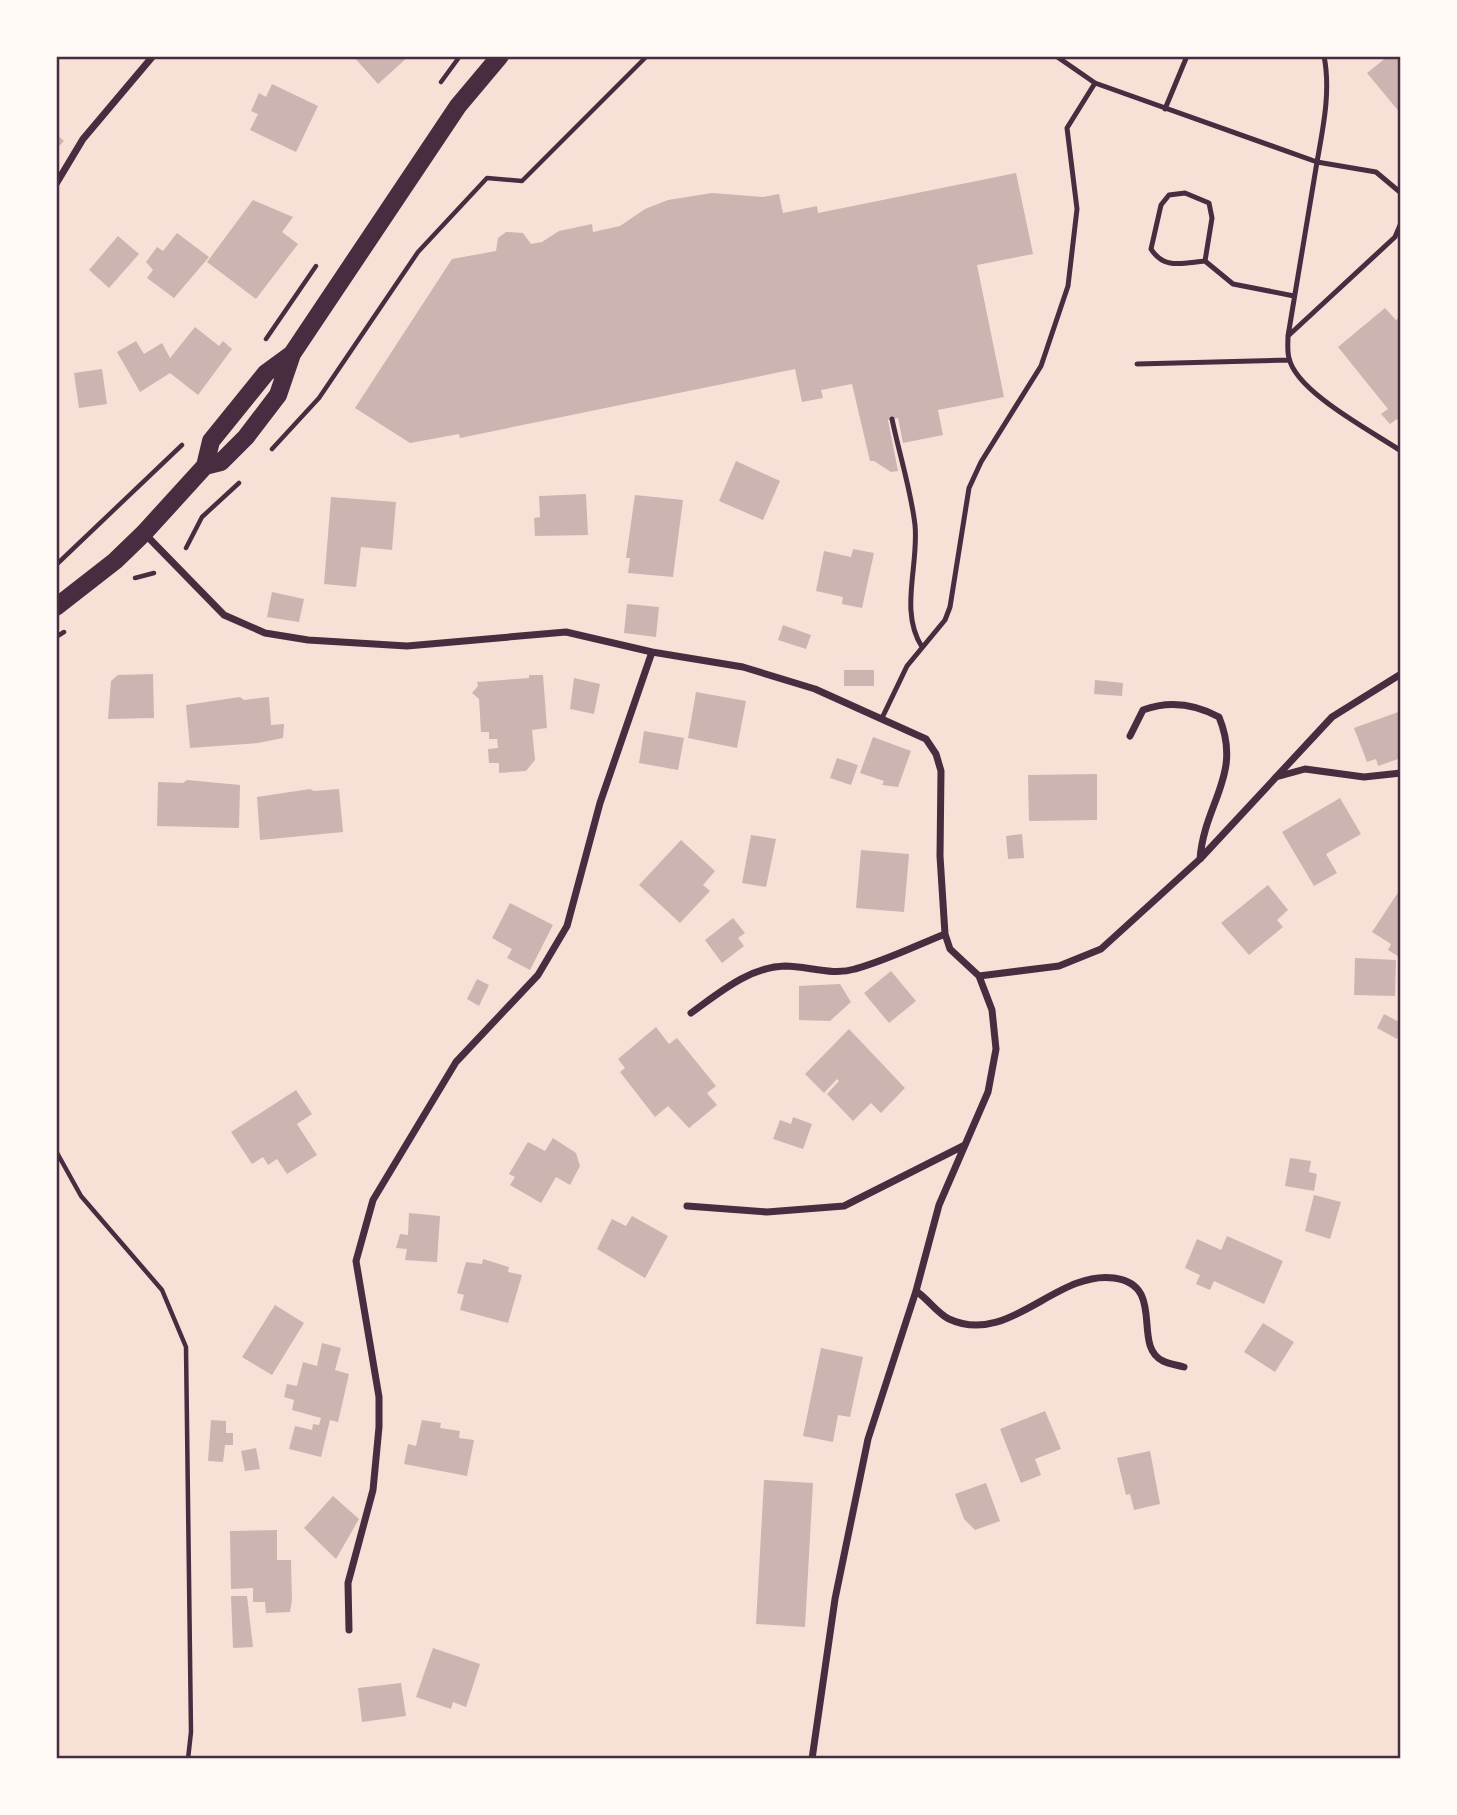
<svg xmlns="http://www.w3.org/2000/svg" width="1457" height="1815" font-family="Helvetica,sans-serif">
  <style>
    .building { fill: #ccb4b1 }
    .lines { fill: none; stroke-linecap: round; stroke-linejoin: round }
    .path { stroke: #4a2c40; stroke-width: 4.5 }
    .service { stroke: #4a2c40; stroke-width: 5 }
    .minor { stroke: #4a2c40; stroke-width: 7 }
    .primary { stroke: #4a2c40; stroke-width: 18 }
    .neatline { fill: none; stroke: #4a2c40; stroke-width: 2.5 }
  </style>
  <rect width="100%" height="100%" fill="#f7e1d7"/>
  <path class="building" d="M353,56H409L378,84Z
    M1388,56H1401V114L1367,73Z
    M272,84L318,106L296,152L250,130L258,114L251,111L259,93L266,97Z
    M56,134L64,141L56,149Z
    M1016,173L1033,254L977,265L1004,397L938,410L943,435L903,443L898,418L888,420L898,471L891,472L874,461H870L852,384L821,390L823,398L802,402L795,369L460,438L459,434L410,443L355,408L452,259L496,251L498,238L506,232L523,233L531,244L542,242L559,231L592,224L593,232L620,226L645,209L668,200L712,193L763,197L779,194L783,213L817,206L818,213Z
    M253,200L293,217L282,232L298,244L256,299L207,262Z
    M177,233L209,257L174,298L147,278L153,270L146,262L157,247L163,251Z
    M118,236L139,254L109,288L89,270Z
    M1385,308L1396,320L1401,316V424L1397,419L1390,424L1381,414L1388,409L1338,347Z
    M195,327L219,346L223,341L232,349L198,395L170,373L140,392L117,352L136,341L144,354L162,343L170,358Z
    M102,369L107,404L79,408L74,373Z
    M736,461L780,481L763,520L719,501Z
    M586,494L588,535L535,536L534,518L540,517L539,496Z
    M635,495L683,500L673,577L628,573L630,558H626Z
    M331,497L396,502L392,550L361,547L356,587L324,584Z
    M853,549L874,553L862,608L842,604L843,597L816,591L824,551L851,557Z
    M272,592L304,599L299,622L267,617Z
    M627,604L659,607L656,637L624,633Z
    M783,625L811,635L806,649L778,640Z
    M844,670H874V686H844Z
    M153,674L154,718L108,719L111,681L118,675Z
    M529,675H543L547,728L532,730L535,760L526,771L499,773V763H489L488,749L498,748L497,739H489V732H481L479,699L472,693L478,686L477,682L529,678Z
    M574,678L600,684L594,714L570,709Z
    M1095,680L1123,683L1122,696L1094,694Z
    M696,692L746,701L737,748L688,738Z
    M240,697L244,700L269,697L271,725L284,724L283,738L258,743L190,748L186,705Z
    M1401,711V758L1378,766L1376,759L1367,762L1354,728Z
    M644,731L684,738L678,770L639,763Z
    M873,737L911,751L898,787L882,785L884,781L860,773Z
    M837,758L858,765L851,785L830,778Z
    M1097,774V820L1029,821L1028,775Z
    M187,780L240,785L239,828L157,826L158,782L183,783Z
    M310,789L314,791L339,789L343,832L260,840L257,797Z
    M1340,798L1361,834L1326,854L1337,873L1314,886L1282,832Z
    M1022,834L1024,858L1008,859L1006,836Z
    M751,835L776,839L766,887L742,883Z
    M681,840L715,871L703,885L710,891L680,923L639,885Z
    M861,850L909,854L904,912L856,908Z
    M1268,885L1288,910L1277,920L1283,927L1249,955L1221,923Z
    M1401,888V958L1388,950L1391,944L1372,932Z
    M510,903L553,925L530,970L507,958L512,949L492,938Z
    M733,918L745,933L738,938L744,946L722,963L705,940Z
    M1355,958L1396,960L1395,996L1354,995Z
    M891,971L916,1001L889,1023L864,993Z
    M477,979L489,985L479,1006L467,999Z
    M840,984L851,1002L830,1021L799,1020V986Z
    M1384,1014L1401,1023L1397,1039L1377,1028Z
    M656,1027L669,1044L677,1038L716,1086L707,1093L717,1105L689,1128L668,1106L655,1117L620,1072L625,1068L618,1059Z
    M849,1029L905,1088L881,1113L871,1103L853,1121L827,1094L839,1081L837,1079L824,1093L805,1074Z
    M296,1090L312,1114L297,1124L317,1155L287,1174L277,1159L268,1165L263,1157L252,1164L231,1132Z
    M793,1117L812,1124L803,1149L773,1139L780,1120L791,1124Z
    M553,1138L576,1153L580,1166L570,1185L556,1177L541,1203L510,1185L515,1177L509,1174L528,1142L545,1151Z
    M1290,1158L1311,1161L1309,1172L1317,1174L1314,1191L1285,1186Z
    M1314,1195L1341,1202L1330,1239L1305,1231Z
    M409,1213L440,1216L437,1262L405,1260L407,1249L396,1248L400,1234L408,1235Z
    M632,1216L668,1236L645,1278L597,1249L612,1219L626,1226Z
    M1227,1236L1283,1261L1264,1304L1214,1281L1210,1290L1196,1284L1200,1275L1185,1268L1197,1239L1221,1250Z
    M483,1259L509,1267L508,1272L522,1275L508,1323L460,1310L464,1295L457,1293L466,1262L482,1264Z
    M275,1305L304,1323L272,1375L242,1357Z
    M1263,1323L1294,1342L1275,1372L1244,1352Z
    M322,1343L341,1348L335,1370L349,1374L338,1422L330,1420L321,1457L289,1449L295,1426L312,1430L313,1424L319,1425L321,1418L292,1410L294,1400L284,1397L287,1384L297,1386L303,1362L317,1366Z
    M821,1348L863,1357L850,1417L838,1415L833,1442L803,1436Z
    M1045,1411L1061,1449L1035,1459L1041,1475L1021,1483L1000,1429Z
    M211,1420L226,1421V1433H233V1445H225L223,1462L208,1461Z
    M422,1420L441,1423L440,1428L460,1431L459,1438L474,1440L467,1476L404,1464L408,1444L416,1446Z
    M256,1448L260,1469L245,1471L241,1451Z
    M1150,1451L1160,1504L1134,1510L1130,1494L1126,1495L1117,1458Z
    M764,1480L813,1483L805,1627L756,1624Z
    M986,1483L1000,1521L975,1530L964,1519L955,1494Z
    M333,1496L359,1519L336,1559L304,1528Z
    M277,1530V1560H291L292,1600L290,1612L266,1613L265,1602H253V1588L231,1589L230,1531Z
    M231,1596H247L253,1647L233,1648Z
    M433,1648L480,1664L466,1707L453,1702L451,1709L416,1697Z
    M401,1683L406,1716L362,1722L358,1688Z"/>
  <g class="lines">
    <path class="path" d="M441,82L460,56
      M266,339L316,266
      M272,449L319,398L418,252L487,178L522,181L647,56
      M186,548L202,517L239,483
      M56,565L182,445
      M135,578L154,573
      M56,637L64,632
      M56,1151L81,1196L162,1290L186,1347L191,1732L188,1759"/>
    <path class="service" d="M1056,56L1095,83L1317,162L1288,336C1288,343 1287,351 1289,358C1296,392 1373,432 1401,451
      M1324,56C1331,91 1323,128 1317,162L1376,172L1401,193
      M1165,109L1187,56
      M1205,261L1212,218L1209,203L1185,193L1169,195L1161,205L1151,249C1164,270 1183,263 1205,261L1233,284L1294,296
      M1288,336L1395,237L1401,223
      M1137,364L1289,360
      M892,419C899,453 911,490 915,525C919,566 899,611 922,647
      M882,718L907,666L945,620L950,607L969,488L981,462L1041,366L1068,286L1077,209L1067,128L1095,83"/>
    <path class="minor" d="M56,184L83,139L153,56
      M144,533L224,615L265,633L308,640L407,646L566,632L652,652L600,803L567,926L538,975L456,1062L373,1200L356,1261L379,1397V1427L373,1490L348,1583L349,1630
      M652,652L743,667L815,689L926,739L936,754L941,771L940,856L945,934L950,949L979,976L992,1010L996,1049L988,1092L939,1205L916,1291L868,1439L835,1599L812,1759
      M1130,736L1143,710C1170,700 1195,704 1219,717C1243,775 1204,803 1200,859
      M1276,777L1305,769L1364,777L1401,773
      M979,976L1059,966L1101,949L1200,859L1332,717L1401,674
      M691,1013C719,993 749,967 785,966C808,966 832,976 855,969C885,961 915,946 945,934
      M687,1206L767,1212L844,1206L965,1145
      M916,1291C928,1299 937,1313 949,1319C1009,1347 1056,1270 1114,1278C1167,1285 1131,1346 1163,1361C1169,1364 1177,1365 1184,1367"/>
    <path class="primary" d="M205,466L221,462L246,437L278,395L292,354L458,106L500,56
      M56,607L115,561L144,533L205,466L211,441L266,373L292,354"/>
  </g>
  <rect width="1457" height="1815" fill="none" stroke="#fffaf5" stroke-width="116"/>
  <rect x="58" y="58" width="1341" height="1699" class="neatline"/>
</svg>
